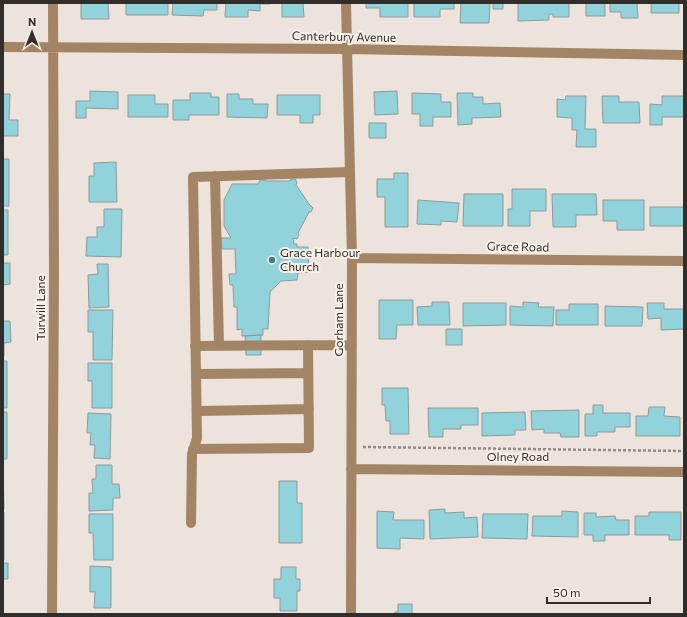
<svg xmlns="http://www.w3.org/2000/svg" width="687" height="617" font-family="Commissioner,sans-serif">
  <style>
    .building { fill: #92d2da; stroke: #8e9a9b }
    .lines { fill: none; stroke-linecap: round; stroke-linejoin: round }
    .path { stroke: #928c87; stroke-width: 2.5; stroke-dasharray: 3 2; stroke-linecap: butt }
    .minor { stroke: #a38566; stroke-width: 10 }
    .poi-dot { fill: #398089; stroke: #f9f1e9; stroke-width: 1.5 }
    .labels { text-anchor: middle; stroke-width: 4; stroke-linejoin: round; paint-order: stroke }
    .street-label { font-size: 12px; fill: #302d2a; stroke: #f9f1e9 }
    .poi-label { font-size: 12px; fill: #302d2a; stroke: #f9f1e9; text-anchor: start }
  </style>
  <rect width="100%" height="100%" fill="#ece4dc"/>
  <path class="building" d="M81,3H108L109,19H81Z
    M126,3H168V15H126Z
    M173,3H217V10H204L203,16L172,15Z
    M226,3H270V4H260V11L248,10V17H225Z
    M282,3H303L304,17H282Z
    M366,3H408V17H380V8H366Z
    M414,3H454V9H440V17H414Z
    M461,3H490L489,23H460Z
    M493,3H503V9H493Z
    M518,3H569V17H553V14H549V20L518,21Z
    M586,3H605V16H586Z
    M610,3H637L638,18H621V12H610Z
    M651,3H679V13H651Z
    M90,91L118,92V109L86,108V118H76V101H90Z
    M397,91L398,114L375,115L374,92Z
    M190,93H211V97H219V115H189V120H173V100H190Z
    M412,93L441,94V102H451V117H433V126H420V114H412Z
    M457,93H473V97H483V104L500,103L501,117L472,118V124L458,125Z
    M3,94H10L9,120H18V136H3Z
    M227,94H239V99H253V104H268L267,118L227,117Z
    M128,95H155V104H168V117H128Z
    M277,95H320V115H313V123H300V115H277Z
    M566,96H586L585,129H596V147H576L577,130H572V118L557,117V99L565,100Z
    M602,96H619V102H639L640,123H603Z
    M662,96H684V117H662V125H650V104L662,105Z
    M369,123H386V138H369Z
    M3,159H9V206H3Z
    M116,162L117,202H89V176H94V163Z
    M394,173H408V227H385V197H377V179H394Z
    M291,179H295L297,182L296,185L309,204L313,208L311,212H309L298,233L299,235L297,239L293,238L294,244H297V247H308L309,272L298,273L297,280L281,281L270,292L268,329H263V335L242,336V329L237,330V307H234L233,285H230L229,274H236L235,249H222L221,238H231L224,226V200L232,184H258L260,180H265L266,181H290Z
    M512,189H546V211H530V226H508V209H512Z
    M464,194H503V226H463Z
    M552,194H596L597,215H576V227H553Z
    M418,200L459,203L457,222L441,221V225L417,224Z
    M603,200H644V230H617V221H603Z
    M650,207H684V226H650Z
    M104,209H122L121,257L86,256L87,237H97V227H104Z
    M3,210H8V255H3Z
    M3,263H10V284L3,285Z
    M97,264H108L109,307L89,308L88,275L98,274Z
    M379,300H413V325H397L396,339H379Z
    M432,302H449L450,325H418L417,307L432,306Z
    M523,302L539,303L538,307H554L553,326L510,325V306L523,307Z
    M463,303H506V325L463,326Z
    M647,303H664V309H684V329L661,330V318L648,319Z
    M569,304H598V325H556V310H569Z
    M605,306L643,307L642,326H605Z
    M88,310H113L112,360H93V332H88Z
    M3,321H10L11,342L4,343V356H3Z
    M446,329H462V345H446Z
    M261,335V355H246L245,336Z
    M3,361H7V408H3Z
    M88,363H112V408H92V381H88Z
    M382,388H408L409,434H390V421H386L385,405H382Z
    M593,405H603V413H630V427H615V432H597V436H585V414H593Z
    M649,407H665L664,416L680,417V436H636V416H648Z
    M428,408H478V425H461V429H443V437H429Z
    M579,410V437H561L560,433H544V429L532,430L531,411Z
    M3,412H7V459H3Z
    M525,412L526,430H515V435L482,436V413Z
    M88,413L111,414L110,459L94,458L95,445H90L91,433H87Z
    M3,462L4,509H3Z
    M96,465H112V484H119L120,498H113V510L89,511V493H93L92,479H96Z
    M279,481H297V503H302V543H279Z
    M445,509V513L464,512V518L477,517L478,537L430,539L429,510Z
    M377,511L394,512L393,520H424V539L400,538V549L377,548Z
    M562,511L578,512V537L532,536L533,516H562Z
    M3,512H4V560H3Z
    M649,512H681V540H669V535H635V516H649Z
    M584,513H596V517L615,516L616,520H629V535H605V541H593V535H584Z
    M89,514H113V560H94L93,533H89Z
    M483,514H528L527,539L482,538Z
    M3,563H8V579H3Z
    M90,566L111,567V608H94L95,592H90Z
    M281,567H296V579H300V591H297V611H280V598H274V579H281Z
    M398,604H412V614H395V612H398Z"/>
  <g class="lines">
    <path class="path" d="M363,447L684,451"/>
    <path class="minor" d="M346,3L352,258L351,614
      M3,47L346,49L684,55
      M215,176L219,346
      M352,258L684,261
      M195,346L352,345
      M196,374L308,373
      M197,411L309,409
      M193,449L309,448L308,345
      M351,469L684,472
      M191,523L192,454L197,438L193,177L350,172
      M52,614L54,273L53,3"/>
  </g>
  <circle class="poi-dot" cx="272" cy="260" r="4"/>
  <g class="labels">
    <g class="street-label">
      <text transform="translate(344 37) rotate(1)" y="4">Canterbury Avenue</text>
      <text transform="translate(518 247) rotate(1)" y="4">Grace Road</text>
      <text transform="translate(41 308) rotate(-90)" y="4">Turwill Lane</text>
      <text transform="translate(339 320) rotate(-90)" y="4">Gorham Lane</text>
      <text x="518" y="461">Olney Road</text>
    </g>
    <g class="poi-label">
      <text x="280" y="257">Grace Harbour<tspan x="280" dy="14">Church</tspan></text>
    </g>
  </g>
  <rect width="687" height="617" fill="none" stroke="#302d2a" stroke-width="8"/>
  <g transform="translate(32 32)" stroke="#f9f1e9" stroke-width="3" paint-order="stroke">
  <path d="M0-3L7 15L0 10L-7 15Z" fill="#302d2a"/>
  <text y="-6" font-size="11" font-weight="bold" text-anchor="middle" fill="#302d2a">N</text>
  </g>
  <path d="M547 597v6h103v-6" fill="none" stroke="#302d2a" stroke-width="2"/>
  <text x="553" y="597" font-size="12" fill="#302d2a" stroke="#f9f1e9" stroke-width="3" paint-order="stroke">50 m</text>
</svg>
